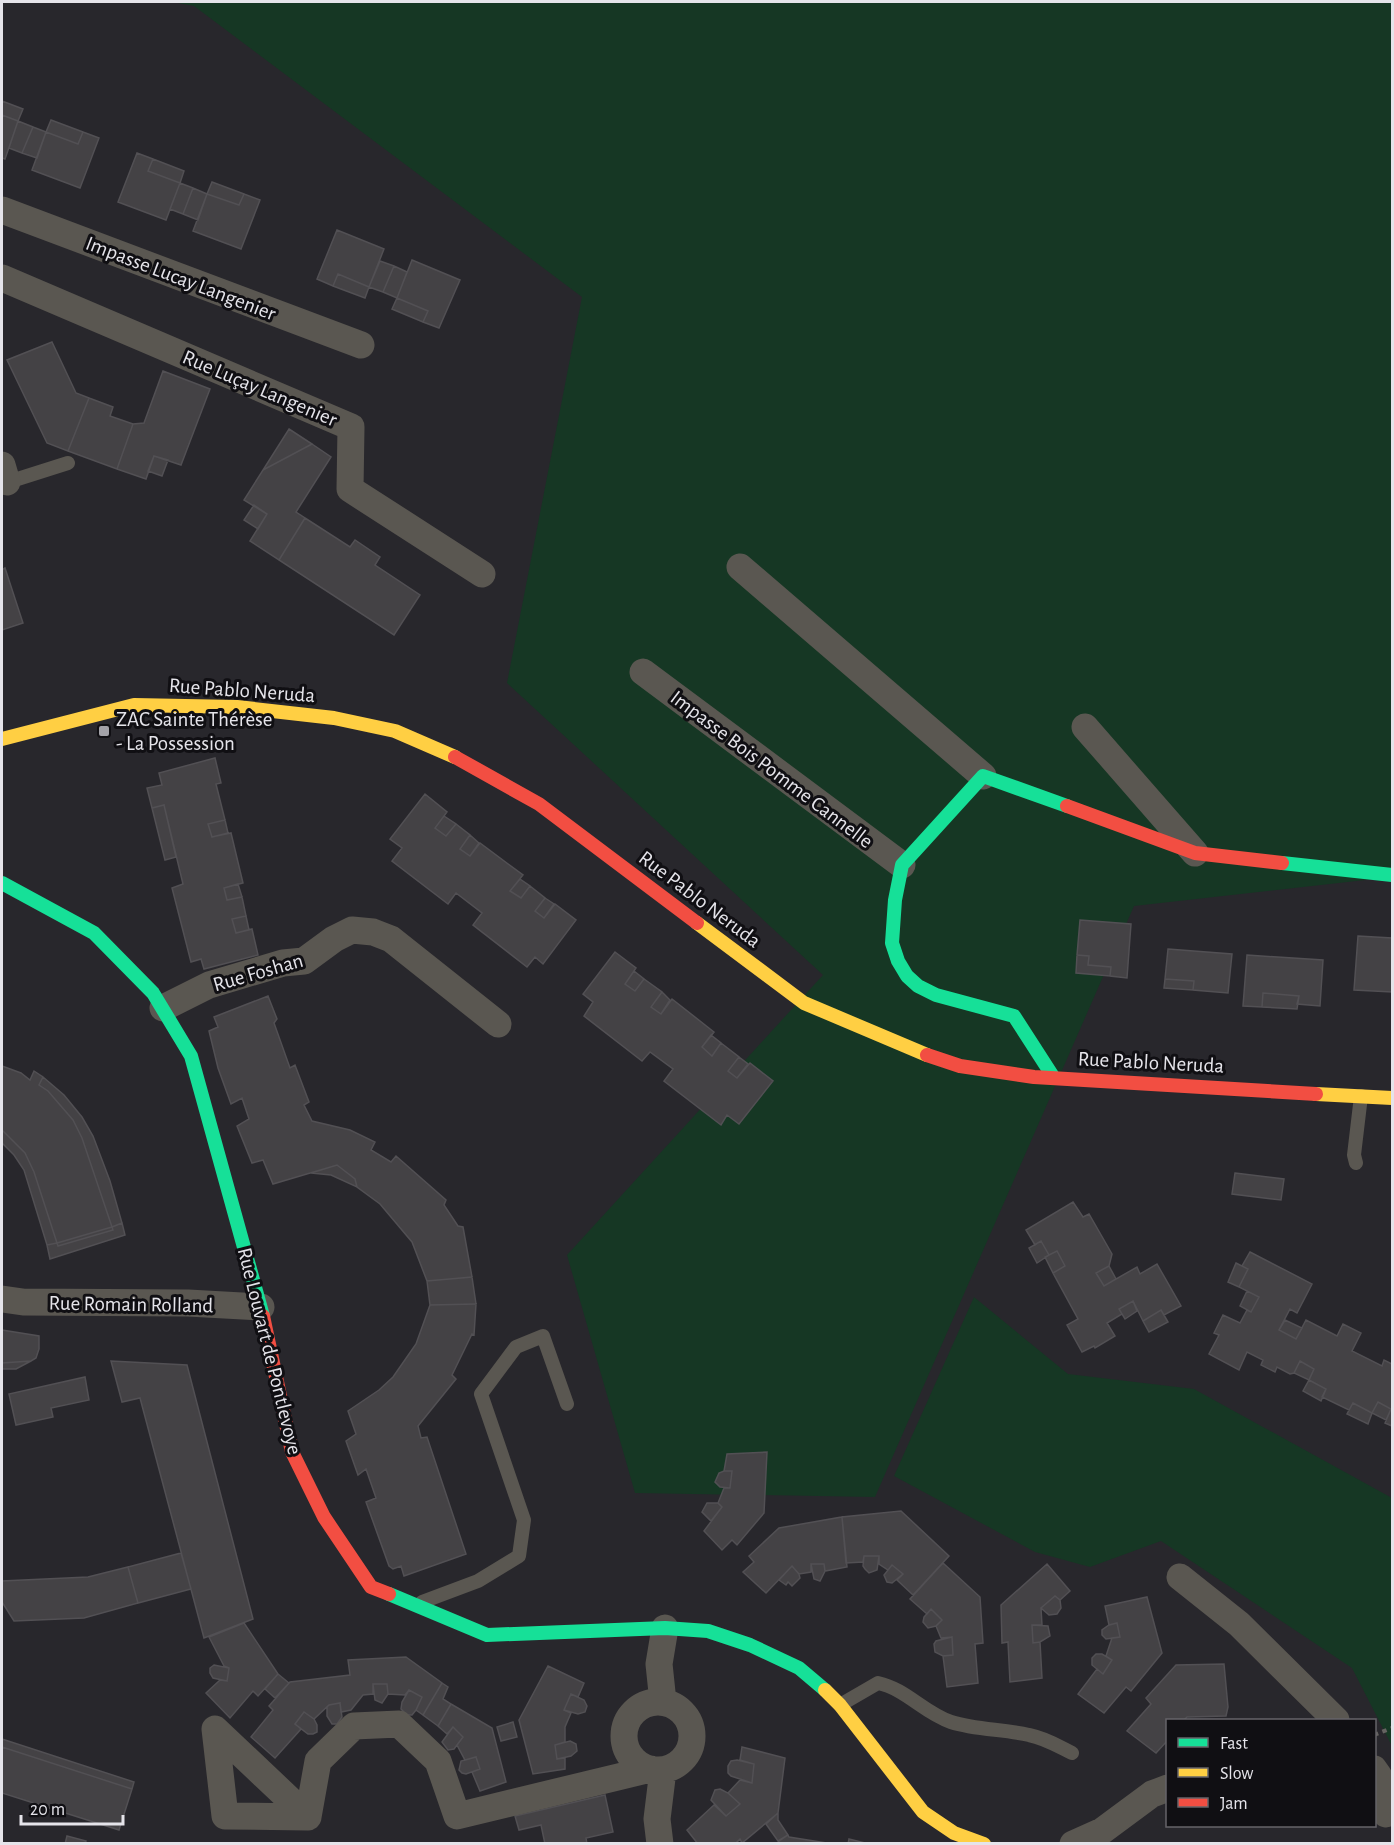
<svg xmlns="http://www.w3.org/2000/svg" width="1394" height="1845" font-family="'Alegreya Sans',sans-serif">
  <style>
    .green { fill: #163724 }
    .building { fill: #444245; stroke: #525054; stroke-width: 1.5 }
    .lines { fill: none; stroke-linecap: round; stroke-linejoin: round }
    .path { stroke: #656361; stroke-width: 4; stroke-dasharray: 4.5 4.5; stroke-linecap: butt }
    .lane { stroke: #5a5751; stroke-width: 14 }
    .street { stroke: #5a5751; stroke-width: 27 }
    .fast { stroke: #16e098; stroke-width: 14 }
    .slow { stroke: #ffcf43; stroke-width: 14 }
    .jam { stroke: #f24e42; stroke-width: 14 }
    .poi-dot { fill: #a3a2a8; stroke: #100f13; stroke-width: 2 }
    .labels { text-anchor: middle; stroke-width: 6; stroke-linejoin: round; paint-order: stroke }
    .street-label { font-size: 21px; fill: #e5e4ea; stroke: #100f13 }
    .poi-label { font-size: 21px; fill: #e5e4ea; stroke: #100f13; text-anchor: start }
  </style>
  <rect width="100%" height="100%" fill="#28272c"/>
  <path class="green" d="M173,2H1392V877L1134,906L875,1497L635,1493L567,1255L823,975L507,683L582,297L194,6Z
    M974,1297L1068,1374L1194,1389L1392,1498V1746L1352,1668L1161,1541L1090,1567L1035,1552L894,1476Z"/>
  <path class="building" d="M2,101L23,109L18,121L2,115Z
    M2,115L18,121L5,159L2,158Z
    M51,120L83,132L78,144L46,132Z
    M18,121L33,127L22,153L9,148Z
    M33,127L46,132L37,158L22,153Z
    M46,132L78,144L83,132L99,138L80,188L32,170Z
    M137,153L153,159L148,171L180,183L166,220L118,202Z
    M153,159L184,171L180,183L148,171Z
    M212,182L244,194L239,205L207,194Z
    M180,183L193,188L183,214L170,209Z
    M193,188L207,194L198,220L183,214Z
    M207,194L239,205L244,194L260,200L241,249L193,231Z
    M337,230L384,249L369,287L338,274L333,286L317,279Z
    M412,260L460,280L439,328L423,322L428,311L397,298Z
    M380,261L394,266L383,292L369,287Z
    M394,266L407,272L397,298L383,292Z
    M338,274L369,287L365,298L333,286Z
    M397,298L428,311L423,322L392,309Z
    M52,342L76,393L89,398L68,451L47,443L7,360Z
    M163,371L210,389L181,465L154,456L146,479L117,469L133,424L144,423Z
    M89,398L113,407L110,416L133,424L117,469L68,451Z
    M289,429L312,444L263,470Z
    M312,444L331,457L296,512L305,518L279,560L250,541L267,514L244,500L263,470Z
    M154,456L168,460L162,476L148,471Z
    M254,505L267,514L258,529L244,520Z
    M305,518L350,547L355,540L380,557L375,565L420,595L394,635L279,560Z
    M5,568L23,623L2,630V570Z
    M215,758L221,783L216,784L225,820L208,824L212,837L231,833L243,883L224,888L227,900L242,897L246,916L232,919L236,933L252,929L258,955L204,969L201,959L191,962L172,888L183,884L164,805L152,808L147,788L162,785L159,773Z
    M425,794L447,812L435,828L446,836L456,824L470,835L460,849L470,856L480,843L523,875L510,891L521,898L530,886L545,898L535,911L544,918L555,904L576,920L543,964L535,957L527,967L473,925L482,913L456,893L448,904L392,861L402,848L390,839Z
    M164,805L176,857L165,860L152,808Z
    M444,816L456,824L446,836L435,828Z
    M225,820L228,833L212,837L208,824Z
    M470,835L479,843L470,856L460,849Z
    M520,879L530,886L521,898L510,891Z
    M238,884L242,897L227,900L224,888Z
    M545,898L554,904L544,918L535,911Z
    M246,916L249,930L236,933L232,919Z
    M1080,920L1131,924L1127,978L1110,976L1111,967L1088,965L1089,956L1077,955Z
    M1358,936L1392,938V992L1354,990Z
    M1168,949L1232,954L1228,993L1193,990L1194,981L1165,979Z
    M615,952L636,968L625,984L635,991L644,979L662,992L651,1007L661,1014L672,999L714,1032L702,1047L712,1056L721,1043L739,1057L728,1071L737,1078L750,1063L773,1081L739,1124L727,1115L721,1125L664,1081L673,1069L650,1052L642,1061L584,1016L593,1002L583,994Z
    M1077,955L1089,956L1088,965L1111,967L1110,976L1076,973Z
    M1247,955L1323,960L1320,1006L1297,1004L1299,996L1263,993L1262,1007L1243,1006Z
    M634,971L644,979L635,991L625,984Z
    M1165,979L1194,981L1193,990L1164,988Z
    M662,992L670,1000L661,1014L651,1007Z
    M1263,993L1299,996L1297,1009L1262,1007Z
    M268,996L277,1019L274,1023L290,1068L295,1065L309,1102L304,1105L312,1121L350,1130L375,1142L371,1150L391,1162L396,1156L446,1200L444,1205L458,1226L463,1227L472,1277L427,1281L412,1242L380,1204L357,1187L355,1179L337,1165L273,1184L263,1160L252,1163L237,1126L249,1119L242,1098L231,1104L218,1068L209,1031L218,1027L214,1017Z
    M711,1035L721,1043L712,1056L702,1047Z
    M739,1057L748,1064L737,1078L728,1071Z
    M2,1066L21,1073L30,1080L34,1071L43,1077L39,1085L48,1091L73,1120L82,1138L112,1227L57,1243L34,1172L25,1153L2,1130Z
    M43,1077L64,1095L82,1117L93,1136L110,1181L122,1223L112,1227L82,1138L73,1120L48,1091L39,1085Z
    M2,1130L25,1153L34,1172L57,1243L47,1245L24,1170L14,1155L2,1143Z
    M337,1165L355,1179L357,1187L331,1175L311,1173Z
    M1235,1173L1284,1179L1281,1200L1232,1194Z
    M1073,1202L1083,1217L1089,1214L1112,1254L1109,1266L1096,1273L1104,1286L1137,1267L1140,1274L1157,1264L1181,1306L1164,1315L1161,1310L1143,1321L1133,1301L1119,1309L1122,1314L1107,1323L1115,1336L1095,1348L1094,1346L1082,1352L1067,1325L1078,1319L1053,1273L1065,1266L1057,1251L1049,1255L1041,1241L1035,1245L1026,1230Z
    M122,1223L125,1235L50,1259L47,1245L57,1243L58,1246L113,1230L112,1227Z
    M112,1227L113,1230L58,1246L57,1243Z
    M1041,1241L1049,1255L1037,1263L1029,1248Z
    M1057,1251L1065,1266L1053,1273L1045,1257Z
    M1250,1252L1312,1284L1297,1313L1290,1309L1279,1330L1296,1339L1306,1320L1337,1336L1343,1324L1361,1333L1352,1351L1382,1366L1384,1360L1392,1364V1426L1385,1423L1391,1409L1378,1402L1372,1413L1353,1403L1349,1410L1322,1397L1326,1389L1309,1380L1314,1369L1300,1361L1294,1373L1290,1374L1277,1367L1275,1372L1261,1365L1263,1360L1247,1352L1239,1370L1209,1354L1219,1335L1214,1333L1223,1315L1240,1323L1247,1310L1251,1312L1259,1297L1239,1287L1248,1269L1242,1266Z
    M1236,1263L1248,1269L1239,1287L1228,1282Z
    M1109,1266L1116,1279L1104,1286L1096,1273Z
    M472,1277L476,1304L430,1305L427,1281Z
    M1247,1291L1259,1297L1251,1312L1240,1306Z
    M1133,1301L1137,1311L1125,1319L1119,1309Z
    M476,1304L474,1335L472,1334L452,1375L456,1379L418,1426L421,1438L427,1437L466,1554L404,1576L401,1566L393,1569L389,1566L366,1502L376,1498L366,1469L358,1475L346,1441L356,1434L348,1411L379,1390L393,1377L416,1344L430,1305Z
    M1161,1310L1168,1322L1149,1332L1143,1321Z
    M1285,1320L1302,1328L1296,1339L1279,1330Z
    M2,1330L39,1336V1349L36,1358L31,1361L2,1363Z
    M31,1361L16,1369H2V1363Z
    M111,1361L187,1365L253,1619L204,1638L140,1398L122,1402Z
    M1300,1361L1314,1369L1309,1380L1294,1373Z
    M85,1377L89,1400L51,1408L53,1417L16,1425L9,1394Z
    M1309,1380L1326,1389L1321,1401L1303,1391Z
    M1378,1402L1391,1409L1386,1420L1372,1413Z
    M1353,1403L1372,1413L1368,1424L1347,1414Z
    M767,1452L764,1513L737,1545L732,1540L722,1550L704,1531L722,1507L718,1503L724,1488H730L732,1471H724L727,1454Z
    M724,1471H732L730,1488L720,1487L715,1482L719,1473Z
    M707,1503H718L722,1507L711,1521L702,1512Z
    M901,1511L949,1556L913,1595L897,1580L903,1574L892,1565L888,1570L879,1564V1556H864L863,1562L846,1563L842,1517Z
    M842,1517L847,1567L825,1571L824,1564H811V1572L799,1574L792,1566L766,1593L743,1572L754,1562L749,1556L779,1528Z
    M181,1553L191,1589L138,1603L128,1567Z
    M864,1556H879L877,1570L869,1573L865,1569L863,1566Z
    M943,1563L980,1597L983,1643L975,1644L978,1683L947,1687L943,1656L953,1655L952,1637L941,1638L936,1626L942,1620L931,1609L927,1614L910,1599Z
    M811,1564H824L825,1571L820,1581L814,1579Z
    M1047,1564L1070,1591L1060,1600L1055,1596L1041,1608L1042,1625H1032L1033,1643L1040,1642L1042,1678L1010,1682L1008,1642L1002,1643L1001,1605Z
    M892,1565L903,1574L892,1583L887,1582L884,1575Z
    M792,1566L799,1574L800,1578L792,1586L788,1582L786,1585L779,1580Z
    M128,1567L138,1603L84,1618L14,1621L2,1602V1581L88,1577Z
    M1055,1596L1060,1600L1061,1608L1057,1614L1049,1615L1041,1608Z
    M1147,1597L1162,1653L1131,1691L1126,1687L1104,1713L1078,1694L1097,1669L1103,1674L1112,1660L1106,1656L1112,1638L1120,1637L1117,1623L1109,1625L1105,1606Z
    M931,1609L942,1620L936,1626L928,1628L923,1622L924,1617Z
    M244,1623L278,1674L258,1696L253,1691L230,1718L206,1693L220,1680L227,1681L229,1668L224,1666L209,1637Z
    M1117,1623L1120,1637L1106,1639L1102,1635V1630L1109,1625Z
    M1032,1625L1048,1626L1050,1636L1040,1642L1033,1643Z
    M952,1637L953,1655L943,1656L935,1652L934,1644L936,1641Z
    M1096,1654H1102L1112,1660L1103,1674L1092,1665V1658Z
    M406,1657L442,1683L423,1715L416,1710L422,1697L409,1690L405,1695L388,1694L387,1684H373V1694L363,1695L351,1710L341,1712L340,1703L329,1705L314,1719L304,1712L295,1724L301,1729L275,1758L251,1737L273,1710L269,1706L290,1682L350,1675L348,1660Z
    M1224,1664L1228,1707L1226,1716L1187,1717L1184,1720H1168V1740L1156,1753L1127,1731L1151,1704L1146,1698L1176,1665Z
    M214,1665L229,1668L227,1681L213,1678L210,1673V1668Z
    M548,1666L584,1683L578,1697L571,1694L564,1710L571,1713L565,1727V1742L555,1745L557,1759L565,1758V1769L533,1774L519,1720Z
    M278,1674L289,1683L275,1698L265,1689Z
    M442,1683L448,1687L443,1699L451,1704L438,1726L423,1715Z
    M373,1684H387L388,1694L382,1703L375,1700Z
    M409,1690L422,1697L416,1710L412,1715H407L401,1709L402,1702Z
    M571,1694L584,1700L587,1706L585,1712L578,1714L564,1710Z
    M340,1703L342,1717L337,1724H332L327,1716V1707L329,1705Z
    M451,1704L492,1728L506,1782L480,1791L472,1772L480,1769L476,1757L465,1760L457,1745L463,1737L453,1727L447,1734L438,1726Z
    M304,1712L314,1719L317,1725V1732L313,1734H308L295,1724Z
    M513,1722L517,1737L501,1741L497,1727Z
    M453,1727L463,1737L454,1749L448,1750L442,1742Z
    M2,1739L134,1782L132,1789L2,1747Z
    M570,1741L576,1744L577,1751L571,1756L557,1759L555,1745Z
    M2,1747L132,1789L119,1830L2,1793Z
    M742,1747L785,1758L778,1813L742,1843L740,1839L735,1844H698L687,1830L714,1805L726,1816L740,1804L728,1793L740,1780L752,1783L754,1764L740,1760Z
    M476,1757L480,1769L466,1774L462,1773L459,1770L461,1761Z
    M737,1760L754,1764L752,1783L731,1776L728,1773V1766L731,1761Z
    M720,1789L728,1793L740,1804L726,1816L711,1800L715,1790Z
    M605,1795L613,1832L586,1838L587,1844H545L541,1825L519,1830L515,1816Z
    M778,1813V1820L788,1835L778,1841L766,1824Z
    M788,1835L789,1837L833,1844H775Z
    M67,1836L86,1841L85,1844H65Z
    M849,1839L869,1844H848Z"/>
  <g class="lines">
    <path class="path" d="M1374,1735L1392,1728"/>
    <path class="lane" d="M5,483L68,463
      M1356,1163L1354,1155L1361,1096
      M422,1602L478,1581L519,1556L524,1520L481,1394L516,1347L543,1336L567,1404
      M840,1705L878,1683C906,1689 924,1713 951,1722C976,1730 1003,1729 1029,1735C1045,1738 1058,1746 1072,1753"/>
    <path class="street" d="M2,210L361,345
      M2,278L351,427L350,489L482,574
      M2,465L7,482
      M740,567L983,776
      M643,672L902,865
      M1085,727L1195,853
      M163,1008L209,985L283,963L304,961L334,939L352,930L373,932L391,939L498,1024
      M2,1299L23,1302L188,1303L261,1307
      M1180,1577L1239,1624L1336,1720
      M663,1702L659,1664L665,1628
      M624 1736a34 34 0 1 1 68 0a34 34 0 1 1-68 0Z
      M1374,1769C1385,1783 1389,1797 1386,1814
      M308,1817L215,1729L225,1816L308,1817L318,1761L354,1726L399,1724L438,1761L457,1816L651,1769
      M660,1844L657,1819L663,1770
      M1073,1844L1102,1831L1152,1794L1168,1788"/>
    <path class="fast" d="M1282,863L1392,875
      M2,883L94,933L153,993L191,1056L263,1316
      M1054,1078L1014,1016L936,995L918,986L907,976L898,961L892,943L895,900L902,865L983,776L1067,806
      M389,1594L487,1635L665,1628L708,1631L750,1645L799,1668L825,1690"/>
    <path class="slow" d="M2,739L134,705L237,707L334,718L395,731L455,757
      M697,923L804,1003L927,1055
      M1316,1094L1392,1098
      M825,1690L840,1705L923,1812L954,1833L984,1844"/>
    <path class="jam" d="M455,757L539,804L697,923
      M1067,806L1195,853L1282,863
      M927,1055L960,1066L1034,1077L1316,1094
      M263,1316L292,1452L324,1517L371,1587L389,1594"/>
  </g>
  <rect class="poi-dot" x="98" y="725" width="12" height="12" rx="3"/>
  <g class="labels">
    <g class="street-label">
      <text transform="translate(181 278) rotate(21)" y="7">Impasse Lucay Langenier</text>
      <text transform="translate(260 388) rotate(23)" y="7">Rue Luçay Langenier</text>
      <text transform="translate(242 690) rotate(4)" y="7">Rue Pablo Neruda</text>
      <text transform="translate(772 769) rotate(37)" y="7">Impasse Bois Pomme Cannelle</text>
      <text transform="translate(700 899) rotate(37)" y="7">Rue Pablo Neruda</text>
      <text transform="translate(258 972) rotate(-16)" y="7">Rue Foshan</text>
      <text transform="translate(1151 1062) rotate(3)" y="7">Rue Pablo Neruda</text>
      <text transform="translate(131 1304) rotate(1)" y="7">Rue Romain Rolland</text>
      <text transform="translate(270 1351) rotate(76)" y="7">Rue Louvart de Pontlevoye</text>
    </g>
    <g class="poi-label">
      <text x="116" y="726">ZAC Sainte Thérèse<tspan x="116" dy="24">- La Possession</tspan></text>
    </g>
  </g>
  <rect width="1394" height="1845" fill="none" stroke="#e5e4ea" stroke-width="6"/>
  <rect x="1166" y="1719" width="210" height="108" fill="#100f13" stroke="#656469" stroke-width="1.5"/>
  <rect x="1178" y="1738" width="30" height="9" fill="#16e098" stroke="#656469" stroke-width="1.5"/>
  <text x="1220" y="1749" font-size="18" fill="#e5e4ea">Fast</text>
  <rect x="1178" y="1768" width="30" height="9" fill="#ffcf43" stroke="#656469" stroke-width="1.5"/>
  <text x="1220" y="1779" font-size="18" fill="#e5e4ea">Slow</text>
  <rect x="1178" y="1798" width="30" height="9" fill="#f24e42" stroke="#656469" stroke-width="1.5"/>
  <text x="1220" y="1809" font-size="18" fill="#e5e4ea">Jam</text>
  <path d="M21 1815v9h102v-9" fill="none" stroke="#e5e4ea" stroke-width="3"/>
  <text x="30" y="1815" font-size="18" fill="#e5e4ea" stroke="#100f13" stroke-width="4.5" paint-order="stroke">20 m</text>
</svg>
